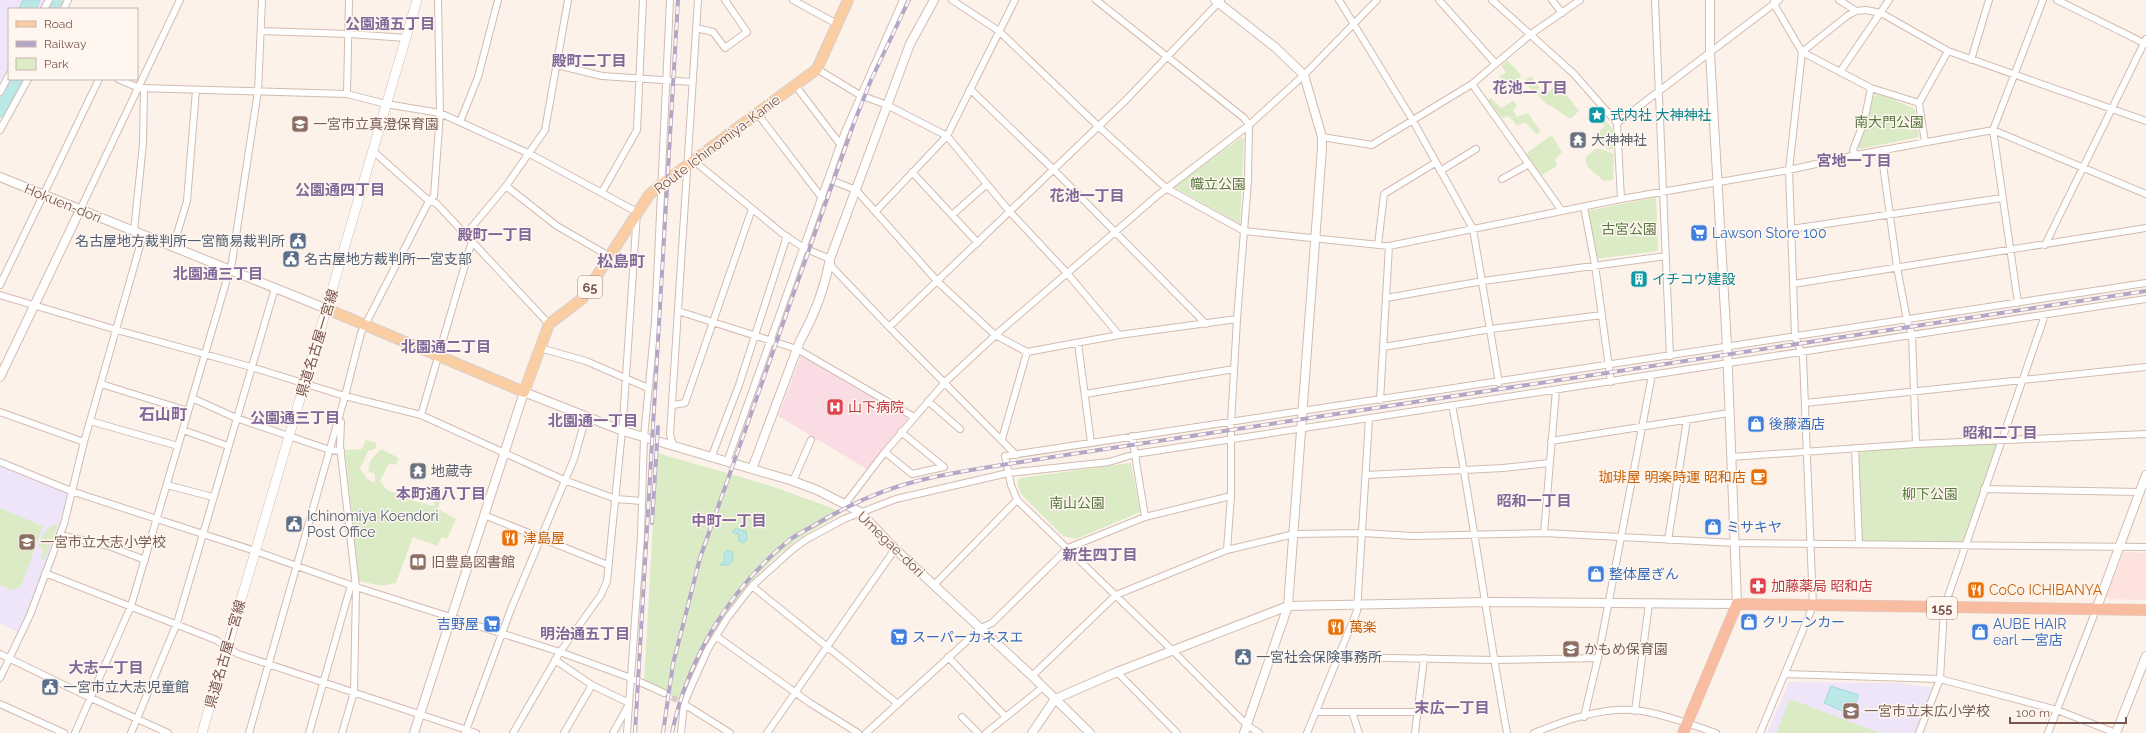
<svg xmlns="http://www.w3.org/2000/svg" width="2146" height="733" font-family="Raleway,'Noto Sans JP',sans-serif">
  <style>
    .commercial { fill: #fde2dd }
    .education { fill: #efe5f9 }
    .medical { fill: #fadce4 }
    .green { fill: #daebc6 }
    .water { fill: #bce7e7; stroke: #a3d8d9 }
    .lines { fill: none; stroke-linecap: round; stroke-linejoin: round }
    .river { stroke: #bce7e7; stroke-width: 14 }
    .minor-tunnel { stroke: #dccbc2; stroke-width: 6; stroke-dasharray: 6 3; stroke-linecap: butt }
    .minor-casing { stroke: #d2bbb0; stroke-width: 8 }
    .tertiary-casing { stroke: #d2bbb0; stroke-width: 10 }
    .secondary-casing { stroke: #d5baae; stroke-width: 10 }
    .primary-casing { stroke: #d9cfcd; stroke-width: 12 }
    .trunk-casing { stroke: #d9cfcd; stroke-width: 12 }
    .minor { stroke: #fff; stroke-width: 6 }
    .tertiary { stroke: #fff; stroke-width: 8 }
    .secondary { stroke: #fff; stroke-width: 9 }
    .primary { stroke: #facda2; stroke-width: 10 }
    .trunk { stroke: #f8bca1; stroke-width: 11 }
    .rail-casing { stroke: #b3a6c7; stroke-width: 4 }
    .rail { stroke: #fff7ef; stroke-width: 2.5; stroke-dasharray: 8; stroke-linecap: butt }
    .labels { text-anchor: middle; stroke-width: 3; stroke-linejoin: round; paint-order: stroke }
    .shield { fill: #fff7ef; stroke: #a0867d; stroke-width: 1 }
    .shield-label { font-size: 13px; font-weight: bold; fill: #78554c }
    .culture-label { font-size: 14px; fill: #0d838f; stroke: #fff7ef; text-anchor: start }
    .park-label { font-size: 14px; fill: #587741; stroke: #fff7ef }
    .education-label { font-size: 14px; fill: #785e54; stroke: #fff7ef; text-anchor: start }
    .worship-label { font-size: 14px; fill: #5b616d; stroke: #fff7ef; text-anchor: start }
    .street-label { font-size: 14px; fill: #78554c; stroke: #fff7ef }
    .shop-label { font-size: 14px; fill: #366cbe; stroke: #fff7ef; text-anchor: start }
    .service-label { font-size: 14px; fill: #4e5e75; stroke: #fff7ef; text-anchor: start }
    .health-label { font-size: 14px; fill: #be3a42; stroke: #fff7ef; text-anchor: start }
    .food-label { font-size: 14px; fill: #c56008; stroke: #fff7ef; text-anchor: start }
    .neighbourhood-label { font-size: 15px; font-weight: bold; fill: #82689a; stroke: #fff7ef }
    .quarter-label { font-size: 16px; font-weight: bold; fill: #82689a; stroke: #fff7ef }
  </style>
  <rect width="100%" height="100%" fill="#fdf2e9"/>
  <path class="commercial" d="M2124,552L2146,553V600L2109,599L2106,596Z"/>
  <path class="education" d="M0,0H46L42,9H9V78L0,96Z
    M0,465L67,492L68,495L62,523L29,612L19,633L0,623Z
    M1789,682L1901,683L1935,688L1916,733H1767Z"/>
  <path class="medical" d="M801,356L908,418L867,469L778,416Z"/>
  <path class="green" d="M1507,60L1521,75V77L1507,86L1499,77L1506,72L1501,66Z
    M1531,76L1540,88L1533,93L1524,81Z
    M1564,83L1568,88L1564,92L1579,111L1570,119L1553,107L1546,104L1536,93L1542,89L1546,94L1553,88L1555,91Z
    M1878,93L1913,108L1915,110L1919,137L1860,149L1858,147L1872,98Z
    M1491,98L1501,108L1513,101L1517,105L1513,110L1517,117L1528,113L1541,132L1536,134L1525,122L1517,126L1509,116L1502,118L1488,100Z
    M1587.5 117a4.5 4.5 0 1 1 9 0a4.5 4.5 0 1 1-9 0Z
    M1605,120L1613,129V150L1607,149L1595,135L1605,126L1602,122Z
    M1550,136L1553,137L1562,152L1555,159L1557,166L1542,175L1527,155L1528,152Z
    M1242,137L1244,139L1240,224L1174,187Z
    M1595,149H1602L1614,154L1613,180L1604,181L1588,167L1585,158Z
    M1656,197L1658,251L1596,259L1588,211Z
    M366,440L377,443L375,449L368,451L360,469L367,479L375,483V474L368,471L370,461L381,449L399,458L396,465L389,463L380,481L387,490L406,497L410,494L414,501L433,506L437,494L441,497L438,509L456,519L447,539L442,537L437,546L413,537L396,583L382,586L359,581L345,450L362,449Z
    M1999,440L1965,543L1860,542L1856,449Z
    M657,453L768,485L832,508L842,513C824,524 804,534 788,547C737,587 705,641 682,701L644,681Z
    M1131,463L1140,512L1076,539L1063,536L1021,494L1017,483L1020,478Z
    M0,508L43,526L21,586L11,590L0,585Z
    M58,524L45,559H42L41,556L44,552L39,546L41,537L52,525Z
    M1790,699L1880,733H1776Z"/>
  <path class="water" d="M23,0H40L36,9H19Z
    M736,528L746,532L747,539L744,543L739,541V534L732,532Z
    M727,550L732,552L733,560L728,565H720L725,561L724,553Z
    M1831,686L1859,695L1850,714L1824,703Z"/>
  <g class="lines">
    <path class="river" d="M52,9L56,0
      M0,111L17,79"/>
    <path class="minor-tunnel" d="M664,693L684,704"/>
    <defs>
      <path id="minor" d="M793,0L837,24
        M952,0L999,31L1098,126L1166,188L1244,231L1389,246L1621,199L1789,170L1856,155L1993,130L2043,0
        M1096,0L1244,118L1249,125L1248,181L1237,319L1231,423V496L1227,550
        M1339,0L1412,119L1473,229L1499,383
        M1439,0L1495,63
        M1492,0L1574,74L1617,123L1621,199
        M1552,0L1562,13
        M1655,0L1670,356
        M1839,0L1856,11
        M2057,0L2146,44
        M44,9L49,0
        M64,9L68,0
        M696,28L713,32L725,48L747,32L725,0
        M261,31L349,34L406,38
        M1971,60L1989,0
        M557,65L602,76L692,82
        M817,69L860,95L887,105L947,136L1010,212L1067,273L1119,335
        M1840,72L1889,0
        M118,79L139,88L347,94L386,104L440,113L530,154L637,212L623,421L607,581L601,595L560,652L513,733
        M1472,84L1562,211
        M795,85L840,144
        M970,89L1053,169L1206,324
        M0,92L9,75
        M347,94L349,0
        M1919,103L1871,88L1802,52L1847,16L1856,11L1866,10L1881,13L1948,51L2146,121
        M757,113L822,198
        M460,122L478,77L498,0
        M1617,123L1779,0
        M0,130L28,79
        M1322,137L1372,145L1472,84L1531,34L1580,0
        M1925,142L1919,103L1948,51
        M1881,150L1897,267L1907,320L1912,335L1916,444
        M373,151L429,201L436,203L549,324
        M1856,155L1853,150L1864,122L1871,88
        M694,161L783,234L804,248L830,259L832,267L893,331L1016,455
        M1440,171L1476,149
        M912,172L978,243
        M828,179L856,190L938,282L995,335L1027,352L1119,335L1237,319
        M1502,179L1529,164
        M506,186L557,226L609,256
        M602,192L637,130L643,0
        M1584,207L1595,265L1611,382
        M80,210L180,0
        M876,211L947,136L1015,0
        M952,215L987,184
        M1791,229L2002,198
        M134,231L143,144L144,88
        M466,234L506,186L545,130L568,0
        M1378,245L1384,194L1435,163
        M2045,245L2146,39
        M173,247L187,201L196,90
        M1793,284L2146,228
        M0,285L99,79
        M0,295L117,330L251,367L345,396L421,415L564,480L616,499L642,501
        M1386,298L1483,281L1666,256
        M2018,303L1993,130L2146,194
        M678,311L797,349L914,417
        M889,327L1127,99L1221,0
        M1078,343L1091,443
        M1383,347L1491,329L1602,315
        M540,348L586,361L648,388
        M101,384L188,411
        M1085,394L1234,369
        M192,398L236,418L330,450L341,451
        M1380,400L1389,246
        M928,401L960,429
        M1805,403L2146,367
        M673,405L685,403L752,209
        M1452,405C1473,514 1487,624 1507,733
        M0,412L84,442
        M421,415L472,241
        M90,421L178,446
        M341,422L340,446L356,587L354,692L342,733
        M183,430L228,446
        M1132,436L1145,517
        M1002,439L1027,352
        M1551,441L1729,413
        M673,446L670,434L698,0
        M1855,448L1859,543
        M885,452L912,474L944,467L901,432
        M1731,457L1916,444L2146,434
        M711,458L739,385L787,236
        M0,462L71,491L255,551L356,587L560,652L631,678L664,693
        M727,462L844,134L903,0
        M1366,475L1503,468L1549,463
        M793,481L811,440
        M167,485L213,497
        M1984,489L2140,492
        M845,504L885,452L945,382L1000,331L1158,195L1249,125L1304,75L1377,0
        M484,515L608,565
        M1544,533L1556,390
        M60,535L109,546L145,560
        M1668,540L1687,420
        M45,573L216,640L238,654L476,733
        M934,585L1017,500
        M752,586L898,704
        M716,636L810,703L858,733
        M0,654L91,698L168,733
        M948,657L1006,717
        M1338,657L1494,660L1598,658
        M555,660L592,685L629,703
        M1117,672L1177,733
        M1785,674L1940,679L2057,710L2116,733
        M1032,676L1116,595L1227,550L1294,534L1362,533L1413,536L1544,533L1735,543L2146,547
        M0,678L30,615L64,524L84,442L143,235
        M0,704L64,733
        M684,704L730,733
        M1635,711L1649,603
        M1316,712H1418
        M1352,712L1359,733
        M962,717L978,733
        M1584,717L1598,658L1652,375
        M75,733L131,606L232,262L258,91L262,0
        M131,733L177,623L275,288
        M249,733L345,396L361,333L429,201L434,196L440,113L438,0
        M309,733L351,585
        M465,733L511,609L574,459L586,417
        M564,733L592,685
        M613,733L628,706
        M627,733L641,536L644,437L655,322L670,0
        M681,733L684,704L690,689L708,649L728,617L752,586L793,549L807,539L844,519L896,499L1008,473L1109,462L1135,454L2146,299
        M767,733L895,549
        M866,733L981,628L992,623L1068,548L1145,517L1231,496
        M986,733L1043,687
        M1259,733L1247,725L1172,650L1017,500L1011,485L1005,456L2146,283
        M1307,733L1357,611L1369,419
        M1415,733L1424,658
        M1534,733C1566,720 1606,705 1642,711C1667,715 1692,725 1716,733
        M1760,733L1813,606L1803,357L1795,336L1789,170L1802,52L1774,4V0
        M1919,733L1940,679L1944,608L2045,315
        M2048,733L2096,610"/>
      <path id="tertiary" d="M1215,0L1276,48L1304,75L1322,137V148L1288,606L1244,733
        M0,177L327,309
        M0,377L80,210
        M752,469L800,341C814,316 825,287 830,259L910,44L934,0
        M2096,610L2146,475
        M414,733L524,392L623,431L793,481L817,490L860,512L895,549L1032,676L1090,733
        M1032,733L1055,699L1117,672L1288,606L1486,602L1737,604L1727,346L1710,54V0
        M2116,733L2146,656"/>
      <path id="secondary" d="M202,733L417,0"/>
      <path id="primary" d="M327,309L524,392L549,324L582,299L649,195L663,183L817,69L848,0"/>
      <path id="trunk" d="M1683,733L1737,604L2146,610"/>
    </defs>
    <use href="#minor" class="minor-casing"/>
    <use href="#tertiary" class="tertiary-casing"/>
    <use href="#secondary" class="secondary-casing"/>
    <use href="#primary" class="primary-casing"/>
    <use href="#trunk" class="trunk-casing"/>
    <use href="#minor" class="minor"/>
    <use href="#tertiary" class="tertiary"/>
    <use href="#secondary" class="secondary"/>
    <use href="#primary" class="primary"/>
    <use href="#trunk" class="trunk"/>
    <defs>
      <path id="rail" d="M652,523L658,427
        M635,733L678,0
        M663,733L673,664L700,558L855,120L871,80L909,0
        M672,733C687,660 729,590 787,542C794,536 804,531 813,526C846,506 883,489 921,480C962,470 1005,465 1046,458L2146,291"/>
    </defs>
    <use href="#rail" class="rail-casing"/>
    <use href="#rail" class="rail"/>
  </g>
  <defs>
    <symbol id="sight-square" viewBox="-11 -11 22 22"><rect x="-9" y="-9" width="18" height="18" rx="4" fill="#0f9aa8" stroke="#fff7ef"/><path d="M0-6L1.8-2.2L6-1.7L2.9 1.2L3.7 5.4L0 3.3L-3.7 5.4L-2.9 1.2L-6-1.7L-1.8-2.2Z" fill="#fff"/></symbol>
    <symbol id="school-square" viewBox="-11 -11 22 22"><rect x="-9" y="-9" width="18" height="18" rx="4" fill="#8d6e63" stroke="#fff7ef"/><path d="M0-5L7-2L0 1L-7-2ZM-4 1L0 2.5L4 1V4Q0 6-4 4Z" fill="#fff"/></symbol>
    <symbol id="temple-square" viewBox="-11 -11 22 22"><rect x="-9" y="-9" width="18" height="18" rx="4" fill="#6b7280" stroke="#fff7ef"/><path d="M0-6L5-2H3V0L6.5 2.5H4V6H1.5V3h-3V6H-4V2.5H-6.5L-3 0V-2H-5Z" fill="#fff"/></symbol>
    <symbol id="supermarket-square" viewBox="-11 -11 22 22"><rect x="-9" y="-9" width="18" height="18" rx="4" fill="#3f7fe0" stroke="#fff7ef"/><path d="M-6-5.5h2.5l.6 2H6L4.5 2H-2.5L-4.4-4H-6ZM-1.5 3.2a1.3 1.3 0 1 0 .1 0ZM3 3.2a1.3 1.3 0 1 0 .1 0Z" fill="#fff"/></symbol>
    <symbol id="civic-square" viewBox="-11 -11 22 22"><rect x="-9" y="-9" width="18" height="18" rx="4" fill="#5c6f8a" stroke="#fff7ef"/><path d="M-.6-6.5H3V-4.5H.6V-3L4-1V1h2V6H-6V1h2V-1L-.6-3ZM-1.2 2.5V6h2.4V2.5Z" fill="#fff"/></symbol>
    <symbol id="building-square" viewBox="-11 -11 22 22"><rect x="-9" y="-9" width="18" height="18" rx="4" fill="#0f9aa8" stroke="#fff7ef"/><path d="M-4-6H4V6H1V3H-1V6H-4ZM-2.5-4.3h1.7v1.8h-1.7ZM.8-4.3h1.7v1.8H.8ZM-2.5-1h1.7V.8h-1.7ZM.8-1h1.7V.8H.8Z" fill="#fff"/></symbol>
    <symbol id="hospital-square" viewBox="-11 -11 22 22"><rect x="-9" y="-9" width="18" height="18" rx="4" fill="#e0444e" stroke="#fff7ef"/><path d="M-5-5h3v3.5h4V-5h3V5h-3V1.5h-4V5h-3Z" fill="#fff"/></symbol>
    <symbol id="shop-square" viewBox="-11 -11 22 22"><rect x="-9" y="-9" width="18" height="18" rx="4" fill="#3f7fe0" stroke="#fff7ef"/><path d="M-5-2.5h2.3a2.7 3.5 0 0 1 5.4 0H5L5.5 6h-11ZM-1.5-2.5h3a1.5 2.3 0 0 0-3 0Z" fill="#fff"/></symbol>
    <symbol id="cafe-square" viewBox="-11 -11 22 22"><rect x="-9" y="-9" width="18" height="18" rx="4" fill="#e8710a" stroke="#fff7ef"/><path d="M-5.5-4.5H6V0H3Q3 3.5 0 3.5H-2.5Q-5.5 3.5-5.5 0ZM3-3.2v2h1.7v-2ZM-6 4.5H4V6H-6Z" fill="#fff"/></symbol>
    <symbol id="restaurant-square" viewBox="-11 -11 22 22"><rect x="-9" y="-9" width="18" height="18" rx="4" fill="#e8710a" stroke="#fff7ef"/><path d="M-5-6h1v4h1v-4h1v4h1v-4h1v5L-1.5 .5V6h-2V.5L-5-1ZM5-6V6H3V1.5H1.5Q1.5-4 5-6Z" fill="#fff"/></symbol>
    <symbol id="library-square" viewBox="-11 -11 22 22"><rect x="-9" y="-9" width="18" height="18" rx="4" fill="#8d6e63" stroke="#fff7ef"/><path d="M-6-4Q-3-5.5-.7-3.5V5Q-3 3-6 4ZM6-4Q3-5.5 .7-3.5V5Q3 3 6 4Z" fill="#fff"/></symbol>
    <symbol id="pharmacy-square" viewBox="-11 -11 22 22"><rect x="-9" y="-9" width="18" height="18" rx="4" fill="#e0444e" stroke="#fff7ef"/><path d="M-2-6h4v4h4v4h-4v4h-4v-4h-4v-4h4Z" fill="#fff"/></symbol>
  </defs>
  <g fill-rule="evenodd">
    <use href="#sight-square" x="1587" y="105" width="20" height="20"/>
    <use href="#school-square" x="290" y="114" width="20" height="20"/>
    <use href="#temple-square" x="1568" y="130" width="20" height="20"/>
    <use href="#supermarket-square" x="1689" y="223" width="20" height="20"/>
    <use href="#civic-square" x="288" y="231" width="20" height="20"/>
    <use href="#civic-square" x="281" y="249" width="20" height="20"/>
    <use href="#building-square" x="1629" y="269" width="20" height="20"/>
    <use href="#hospital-square" x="825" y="397" width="20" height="20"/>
    <use href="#shop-square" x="1746" y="414" width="20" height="20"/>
    <use href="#temple-square" x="408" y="461" width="20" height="20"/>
    <use href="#cafe-square" x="1749" y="467" width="20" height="20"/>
    <use href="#civic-square" x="284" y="514" width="20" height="20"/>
    <use href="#shop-square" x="1703" y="517" width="20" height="20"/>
    <use href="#restaurant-square" x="500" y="528" width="20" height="20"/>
    <use href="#school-square" x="17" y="532" width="20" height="20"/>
    <use href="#library-square" x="408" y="552" width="20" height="20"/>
    <use href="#shop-square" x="1586" y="564" width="20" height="20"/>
    <use href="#pharmacy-square" x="1748" y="576" width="20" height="20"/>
    <use href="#restaurant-square" x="1966" y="580" width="20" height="20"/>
    <use href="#shop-square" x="1739" y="612" width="20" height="20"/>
    <use href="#supermarket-square" x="482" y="614" width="20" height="20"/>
    <use href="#restaurant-square" x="1326" y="617" width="20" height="20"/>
    <use href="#shop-square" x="1970" y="622" width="20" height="20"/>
    <use href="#supermarket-square" x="889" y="627" width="20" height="20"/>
    <use href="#school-square" x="1561" y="639" width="20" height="20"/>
    <use href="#civic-square" x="1233" y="647" width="20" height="20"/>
    <use href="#civic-square" x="40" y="677" width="20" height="20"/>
    <use href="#school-square" x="1841" y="701" width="20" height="20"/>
  </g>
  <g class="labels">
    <g class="shield">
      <rect x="578" y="276" width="24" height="22" rx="3"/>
      <rect x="1927" y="597" width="30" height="22" rx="3"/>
    </g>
    <g class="shield-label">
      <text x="590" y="292">65</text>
      <text x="1942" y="613">155</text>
    </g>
    <g class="culture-label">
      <text x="1610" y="120">式内社 大神神社</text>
      <text x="1652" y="284">イチコウ建設</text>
    </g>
    <g class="park-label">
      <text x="1889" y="127">南大門公園</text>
      <text x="1218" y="189">幟立公園</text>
      <text x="1629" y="234">古宮公園</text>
      <text x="1930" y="499">柳下公園</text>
      <text x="1077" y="508">南山公園</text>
    </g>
    <g class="education-label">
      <text x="313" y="129">一宮市立真澄保育園</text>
      <text x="40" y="547">一宮市立大志小学校</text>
      <text x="431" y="567">旧豊島図書館</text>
      <text x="1584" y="654">かもめ保育園</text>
      <text x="1864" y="716">一宮市立末広小学校</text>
    </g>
    <g class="worship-label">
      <text x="1591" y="145">大神神社</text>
      <text x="431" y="476">地蔵寺</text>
    </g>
    <g class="street-label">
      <text transform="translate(717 144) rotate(-37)" y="5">Route Ichinomiya-Kanie</text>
      <text transform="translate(63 203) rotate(22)" y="5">Hokuen-dori</text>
      <text transform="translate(317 343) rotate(-73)" y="5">県道名古屋一宮線</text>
      <text transform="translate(891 544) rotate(44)" y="5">Umegae-dori</text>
      <text transform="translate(225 654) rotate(-74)" y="5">県道名古屋一宮線</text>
    </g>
    <g class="shop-label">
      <text x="1712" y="238">Lawson Store 100</text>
      <text x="1769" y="429">後藤酒店</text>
      <text x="1726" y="532">ミサキヤ</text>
      <text x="1609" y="579">整体屋ぎん</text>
      <text x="1762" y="627">クリーンカー</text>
      <text x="479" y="629" text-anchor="end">吉野屋</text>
      <text x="1993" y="629">AUBE HAIR<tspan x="1993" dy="16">earl 一宮店</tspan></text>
      <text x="912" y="642">スーパーカネスエ</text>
    </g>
    <g class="service-label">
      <text x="285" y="246" text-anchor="end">名古屋地方裁判所一宮簡易裁判所</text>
      <text x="304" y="264">名古屋地方裁判所一宮支部</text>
      <text x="307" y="521">Ichinomiya Koendori<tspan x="307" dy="16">Post Office</tspan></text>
      <text x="1256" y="662">一宮社会保険事務所</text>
      <text x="63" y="692">一宮市立大志児童館</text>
    </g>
    <g class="health-label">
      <text x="848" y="412">山下病院</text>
      <text x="1771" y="591">加藤薬局 昭和店</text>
    </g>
    <g class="food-label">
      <text x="1746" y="482" text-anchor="end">珈琲屋 明楽時運 昭和店</text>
      <text x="523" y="543">津島屋</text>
      <text x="1989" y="595">CoCo ICHIBANYA</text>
      <text x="1349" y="632">萬楽</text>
    </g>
    <g class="neighbourhood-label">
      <text x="390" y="29">公園通五丁目</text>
      <text x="589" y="66">殿町二丁目</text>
      <text x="1530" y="93">花池二丁目</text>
      <text x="1854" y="166">宮地一丁目</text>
      <text x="340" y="195">公園通四丁目</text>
      <text x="1087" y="201">花池一丁目</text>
      <text x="495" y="240">殿町一丁目</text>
      <text x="218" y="279">北園通三丁目</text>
      <text x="446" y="352">北園通二丁目</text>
      <text x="295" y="423">公園通三丁目</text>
      <text x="593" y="426">北園通一丁目</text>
      <text x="2000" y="438">昭和二丁目</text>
      <text x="441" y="499">本町通八丁目</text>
      <text x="1534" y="506">昭和一丁目</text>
      <text x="729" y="526">中町一丁目</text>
      <text x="1100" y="560">新生四丁目</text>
      <text x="585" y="639">明治通五丁目</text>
      <text x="106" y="673">大志一丁目</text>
      <text x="1452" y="713">末広一丁目</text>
    </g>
    <g class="quarter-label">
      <text x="621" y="267">松島町</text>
      <text x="163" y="420">石山町</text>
    </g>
  </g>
  <rect x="8" y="8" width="130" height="72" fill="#fff7ef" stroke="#c9b6ae"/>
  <rect x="16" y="21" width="20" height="6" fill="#facda2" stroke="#c9b6ae"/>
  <text x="44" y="28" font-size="12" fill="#78554c">Road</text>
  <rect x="16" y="41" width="20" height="6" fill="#b3a6c7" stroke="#c9b6ae"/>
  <text x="44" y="48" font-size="12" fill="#78554c">Railway</text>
  <rect x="16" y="58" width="20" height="12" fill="#daebc6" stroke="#c9b6ae"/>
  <text x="44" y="68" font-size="12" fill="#78554c">Park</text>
  <path d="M2010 717v6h116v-6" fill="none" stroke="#78554c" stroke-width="2"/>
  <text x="2016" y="717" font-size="12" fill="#78554c" stroke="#fff7ef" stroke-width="3" paint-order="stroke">100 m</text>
</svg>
